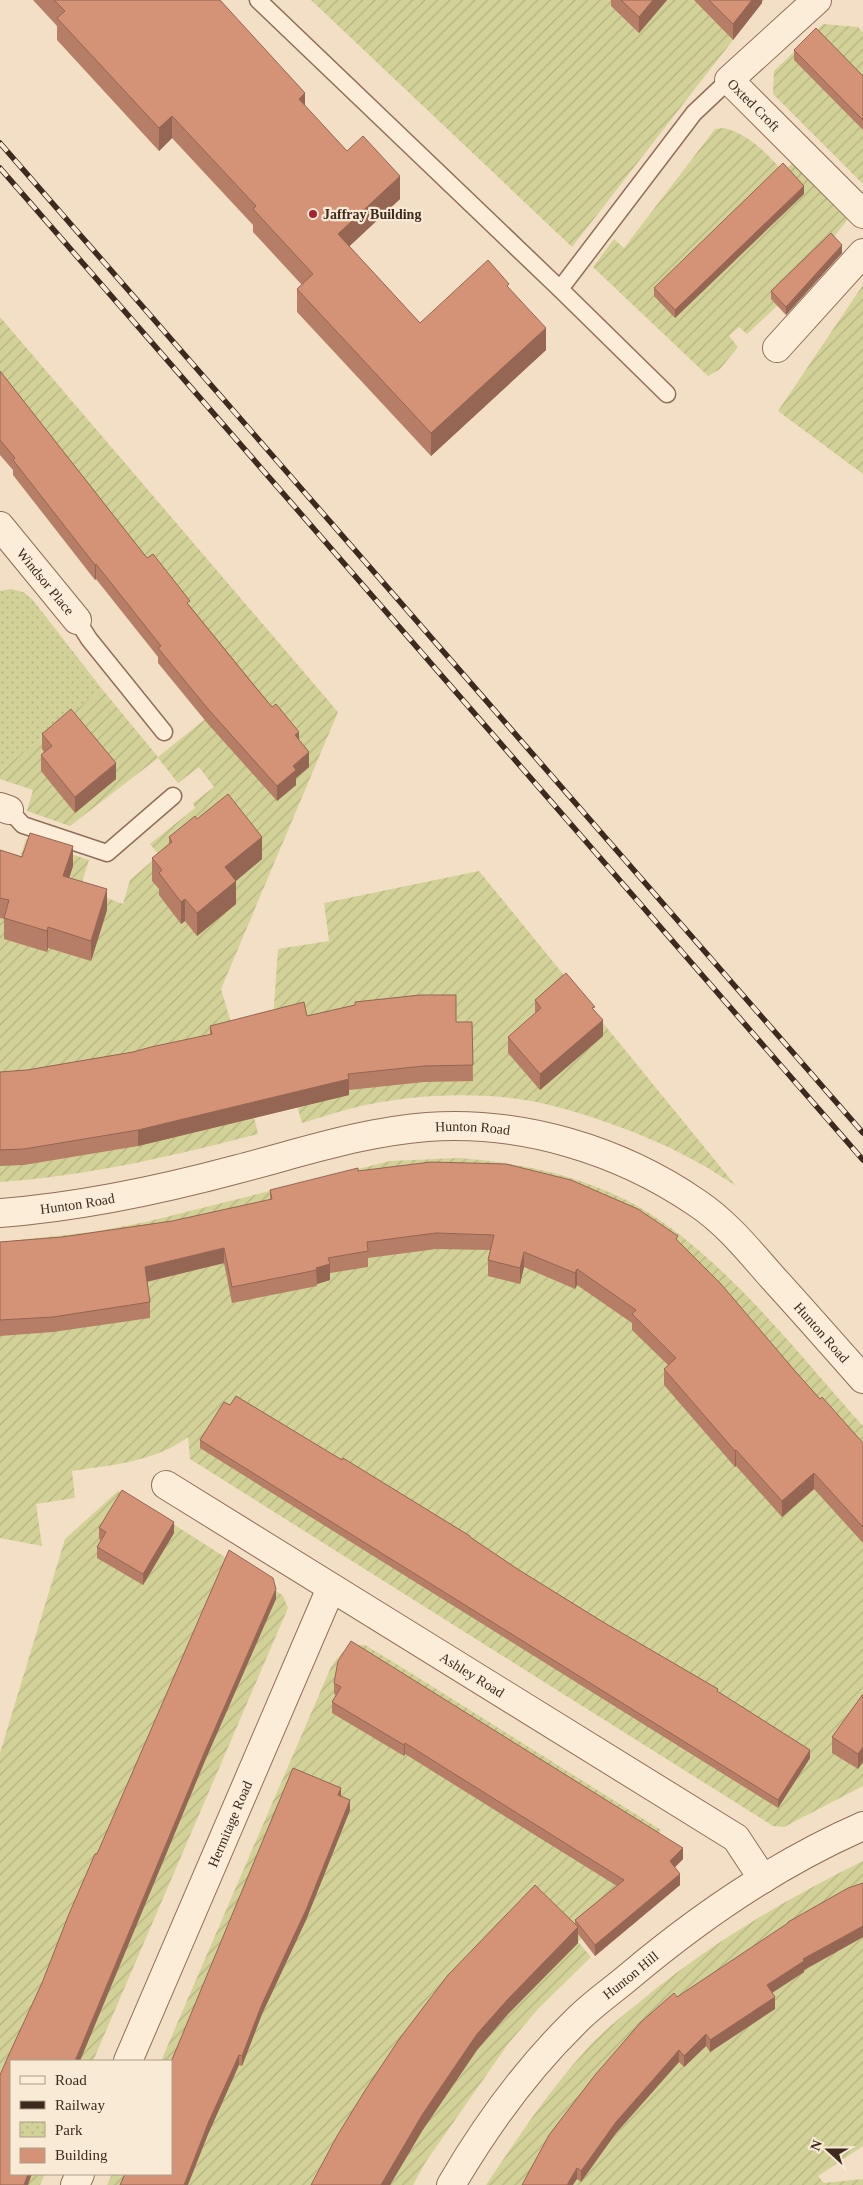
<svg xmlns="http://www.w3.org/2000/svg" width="863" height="2185" font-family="Georgia,serif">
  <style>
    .park { fill: url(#park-dots) }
    .garden { fill: url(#garden-furrows) }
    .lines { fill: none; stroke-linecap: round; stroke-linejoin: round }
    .service-casing { stroke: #906f59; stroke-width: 19 }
    .minor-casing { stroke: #906f59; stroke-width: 30 }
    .service { stroke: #fcedd9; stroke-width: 16 }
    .minor { stroke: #fcedd9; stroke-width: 28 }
    .rail-casing { stroke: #3e291e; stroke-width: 5.5 }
    .rail { stroke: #f9ead5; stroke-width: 4; stroke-dasharray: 11; stroke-linecap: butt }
    .wall { fill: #b67e66 }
    .shaded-wall { fill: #946653 }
    .building { fill: #d49277; stroke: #946653 }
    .poi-dot { fill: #a52334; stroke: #f9ead5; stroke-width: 2 }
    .labels { text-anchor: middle; stroke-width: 4.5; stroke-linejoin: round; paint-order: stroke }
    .street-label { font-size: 14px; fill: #3e291e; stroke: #f9ead5 }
    .poi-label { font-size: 14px; font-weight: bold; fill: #3e291e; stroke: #f9ead5; text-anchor: start }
  </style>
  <defs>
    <pattern id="park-dots" width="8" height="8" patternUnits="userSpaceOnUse" patternTransform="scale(1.25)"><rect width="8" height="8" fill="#d2d197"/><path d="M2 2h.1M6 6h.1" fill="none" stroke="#b5b382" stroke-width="1.8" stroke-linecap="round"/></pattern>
    <pattern id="garden-furrows" width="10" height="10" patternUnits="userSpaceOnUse" patternTransform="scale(1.25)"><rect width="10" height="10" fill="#d2d197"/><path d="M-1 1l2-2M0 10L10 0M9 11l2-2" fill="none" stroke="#b5b382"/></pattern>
  </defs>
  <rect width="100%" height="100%" fill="#f2dfc5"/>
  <path class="park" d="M11,589L23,592L32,599L102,689L0,771V591Z"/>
  <path class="garden" d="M311,0H764L572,247Z
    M823,24L858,27L863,32V184L773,94L774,71Z
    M724,128C750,135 765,152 783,171L793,163L848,219L789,295L747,334L739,327L729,336L738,347L720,369L708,376L593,267L614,239L624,248L715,129Z
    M863,285V474L778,411Z
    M0,317L338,712L221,989L235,1036L258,1134C173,1156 88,1176 0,1182V872L14,876L26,839L89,860L80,888L123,904L130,880L159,855L150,844L195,808L193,803L214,787L199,767L178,783L158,758L70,826L27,811L33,790L0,779V771L102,689L158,757L244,688L0,384Z
    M479,871L736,1186C723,1178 711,1169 697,1162C650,1135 565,1104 511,1098C474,1093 419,1095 382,1102C355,1106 328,1115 302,1123L273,1020L278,949L329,941L324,903Z
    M458,1158C522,1162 597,1179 652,1215C733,1268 798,1354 863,1426V1786L784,1827L773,1826L190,1459L188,1437C154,1462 112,1465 72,1471L75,1498L36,1504L42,1546L0,1538V1242L93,1232L146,1222L390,1161Z
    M118,1491L145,1506L273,1588L283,1596L288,1608L93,2061H11V2174H45L40,2185H0V1753L65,1539Z
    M357,1645H365L398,1665L661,1830L630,1881L578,1942L591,1957L538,2009L508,2044L425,2163L413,2185H107L112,2174H171V2061H161L331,1667C338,1657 344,1647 357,1645Z
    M863,1861V2146L818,2176L824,2183L863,2179V2185H486C517,2139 548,2092 585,2051C602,2032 622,2016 642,2000C710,1944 784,1900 863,1861Z"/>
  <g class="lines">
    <defs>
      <path id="service" d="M258,0L560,289L667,394
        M560,289L694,113L729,80
        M77,620L89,639L164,732
        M9,810L23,825L107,853L173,796"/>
      <g id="minor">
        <path id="s1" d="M817,0L729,80L863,214"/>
        <path d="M777,348L863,253"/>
        <path id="s2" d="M0,526L77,620"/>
        <path d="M0,807L9,810"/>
        <path id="s3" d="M0,1213C80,1207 160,1190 238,1169C300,1153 362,1132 427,1127C521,1120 620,1150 697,1203C727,1223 749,1251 773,1278C803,1311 833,1345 863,1379"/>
        <path id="s4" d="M166,1485L736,1838L763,1879"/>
        <path id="s5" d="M128,2061L331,1588"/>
        <path d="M75,2185L80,2174"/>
        <path id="s6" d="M451,2185C485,2127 526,2070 574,2023C589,2007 609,1993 626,1979C698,1918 776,1864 863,1826"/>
      </g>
    </defs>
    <use href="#service" class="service-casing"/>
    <use href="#minor" class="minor-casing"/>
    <use href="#service" class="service"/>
    <use href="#minor" class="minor"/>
    <defs>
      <path id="rail" d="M0,143L863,1133
        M0,168L863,1160"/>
    </defs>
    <use href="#rail" class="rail-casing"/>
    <use href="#rail" class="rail"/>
  </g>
  <path class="wall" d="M33,0H220L305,106L347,151L400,199L349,246L420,323L509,288L546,350L431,456L297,312V289L302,285L253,232V225L172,138L159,151L57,40V26Z
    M611,0H667L639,33L611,6Z
    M694,0H762V3L733,40Z
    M794,50L863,76V130L794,60Z
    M804,194L675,318L654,296V288Z
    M842,253L786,315L771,299V291Z
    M0,371L147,558L190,606L299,740L309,767L296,778V785L277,801L208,724L158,663V657L96,579L95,580L13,475V470L0,455Z
    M42,734L116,779L75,813L41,771V755L44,752L42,749Z
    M197,819L262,859L236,881V904L197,936L185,921L181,924L159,895V889L152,881V858L169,845V837Z
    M0,850L22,857L73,866L69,878L107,910L91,961L48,948L47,952L4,939V919L0,918Z
    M535,1000L595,1011L603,1036L540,1090L508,1053V1037L535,1014Z
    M307,1016L456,1022H472L473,1081L424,1082L349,1090V1095L138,1146L24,1165L0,1166V1072L27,1070L133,1052L210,1035V1026Z
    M358,1171L678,1241L820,1399L863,1443V1543L814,1489L782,1517L736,1466L735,1467L664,1385V1369L668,1365L632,1330V1323L577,1285L575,1289L524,1267L520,1284L488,1276V1260L490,1250L436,1249L368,1258V1267L330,1273V1280L317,1284V1286L232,1303L224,1263L147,1282L150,1302V1318L53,1332L0,1336V1242L62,1237L172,1221L270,1200V1190Z
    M200,1440L470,1538L519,1570L603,1622L718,1692L810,1758L778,1808L200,1448Z
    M99,1528L174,1533L143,1585L97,1558V1547L101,1540L99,1539Z
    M334,1683L683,1859L675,1867L680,1885L595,1956L578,1934V1943L508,2014L477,2050L422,2131L390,2185H311L575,1924V1920L617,1886L405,1754L404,1756L332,1713V1702L336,1695L334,1694Z
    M863,1694L858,1769L832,1753V1737Z
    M341,1796L350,1810L306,1920L262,2014L242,2066L239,2065L209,2132L120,2185Z
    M863,1883V1937L804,1970V1972L772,1993L775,2009L710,2052L706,2046L684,2067L679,2062L616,2133L581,2182L577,2179L522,2185L677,1997L788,1924V1922Z"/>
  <path class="shaded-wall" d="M653,0H667L639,33V17Z
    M752,0H762V3L733,40V24Z
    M305,93V115L299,99Z
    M172,116V138L159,151V128Z
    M400,176V199L338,257V234Z
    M804,186V194L675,318V310Z
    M842,245V253L786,315V307Z
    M546,328V350L431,456V433Z
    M96,564V579L95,580V565Z
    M299,732V747L295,735Z
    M309,752V767L296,778V785L277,801V786L293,766Z
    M116,763V779L75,813V797Z
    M262,837V859L225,890V867Z
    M73,846V866L63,897V876Z
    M236,881V904L197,936V913Z
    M107,889V910L91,961V941Z
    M185,899V921L181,924V902Z
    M48,927V948L47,952V931Z
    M603,1020V1036L540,1090V1074Z
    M349,1079V1095L138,1146V1130Z
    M224,1248V1263L145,1282V1267Z
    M524,1252V1267L520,1284V1268Z
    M330,1264V1280L317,1284L316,1268Z
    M577,1269V1285L575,1289V1273Z
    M736,1450V1466L735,1467V1451Z
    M814,1473V1489L782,1517V1501Z
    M174,1522V1533L143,1585V1574Z
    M276,1589V1599L205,1761L80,2061H75L205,1751Z
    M405,1743V1754L404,1756V1745Z
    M863,1747V1762L858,1769V1754Z
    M810,1750V1758L778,1808V1800Z
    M341,1788V1799L338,1795Z
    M350,1800V1810L306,1920L262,2014L242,2066V2056L262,2004Z
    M683,1848V1859L670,1872V1861Z
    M680,1874V1885L595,1956V1945Z
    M863,1926V1937L804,1970V1972L767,1996V1985L803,1959Z
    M578,1927V1943L508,2014L477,2050L422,2131L390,2185H381L422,2115L477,2034L508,1999Z
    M775,1997V2009L710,2052V2040Z
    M706,2034V2046L684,2067V2056Z
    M679,2050V2062L616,2133L581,2182V2171L616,2122Z
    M239,2055V2065L209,2132L188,2185H184L209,2121Z
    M577,2168V2179L573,2185H567Z
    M28,2174H32L28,2185H24Z"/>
  <path class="building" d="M54,0H220L305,93L299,99L347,151L363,136L400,176L338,234L420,323L488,260L509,284L507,286L546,328L431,433L297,289L313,274L253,209L256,206L172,116L159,128L57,18L65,11Z
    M621,0H653L639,17Z
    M709,0H752L733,24Z
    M816,28L863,76V120L794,50Z
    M783,163L804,186L675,310L654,288Z
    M831,233L842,245L786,307L771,291Z
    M0,371L147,558L153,554L190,601L187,603L252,683L272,707L276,704L299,732L295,735L309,752L293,766L296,770L277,786L208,709L158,648L161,646L96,564L95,565L13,460L15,458L0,440Z
    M71,709L116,763L75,797L41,755L52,746L42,734Z
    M228,794L262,837L225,867L236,881L197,913L185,899L181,902L159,873L162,870L152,858L172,842L169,837L195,816L197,819Z
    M30,833L73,846L63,876L107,889L91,941L48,927L47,931L4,918L9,900L0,898V850L22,857Z
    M566,973L595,1007L592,1008L603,1020L540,1074L508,1037L541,1008L535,1000Z
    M420,995H456V1022H472L473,1065L424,1066L348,1074L349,1079L138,1130L24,1149L0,1150V1072L27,1070L133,1052L151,1047L212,1034L210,1026L304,1002L307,1016L355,1005V1002Z
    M431,1162L506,1164L571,1180L638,1209L678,1236L676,1239L721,1284L795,1371L820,1399L822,1397L863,1443V1527L814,1473L782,1501L736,1450L735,1451L664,1369L676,1358L632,1314L636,1310L577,1269L575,1273L524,1252L520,1268L488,1260L494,1235L436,1233L367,1242L368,1251L328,1258L330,1264L316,1268L317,1270L232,1287L224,1248L145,1267L150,1302L53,1317L0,1320V1242L62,1237L172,1221L272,1199L270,1190L358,1168V1171Z
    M236,1396L342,1460L343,1458L470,1536V1537L519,1570L603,1622L718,1689L717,1691L810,1750L778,1800L200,1440L224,1402L230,1405Z
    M122,1490L174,1522L143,1574L97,1547L106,1532L99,1528Z
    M229,1550L273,1578L276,1589L205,1751L75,2061H11V2174H28L24,2185H0V2075L11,2050L42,1983L69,1914L95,1854H97Z
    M351,1641L683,1848L670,1861L680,1874L595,1945L575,1920L624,1880L405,1743L404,1745L332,1702L341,1687L334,1683L338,1661Z
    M863,1694V1747L858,1754L832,1737Z
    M293,1768L341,1788L338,1795L350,1800L306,1910L262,2004L242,2056L239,2055L209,2121L184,2185H120L125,2174H171V2062Z
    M863,1883V1926L803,1959L804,1961L767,1985L775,1997L710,2040L706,2034L684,2056L679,2050L616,2122L581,2171L577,2168L567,2185H522L549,2135L595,2075L641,2022L674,1993L677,1997L788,1923V1922L848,1888Z
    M535,1885L578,1927L508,1999L477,2034L422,2115L381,2185H311L337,2136L366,2089L400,2038L448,1975Z"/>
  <circle class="poi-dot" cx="313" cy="214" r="5"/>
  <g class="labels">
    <g class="street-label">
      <text dy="5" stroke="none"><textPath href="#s1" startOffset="154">Oxted Croft</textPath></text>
      <text dy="5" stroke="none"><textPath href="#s2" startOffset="72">Windsor Place</textPath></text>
      <text dy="5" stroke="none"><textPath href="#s3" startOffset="482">Hunton Road</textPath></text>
      <text dy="5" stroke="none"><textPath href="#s3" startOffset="78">Hunton Road</textPath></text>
      <text dy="5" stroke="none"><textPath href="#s3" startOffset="902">Hunton Road</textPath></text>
      <text dy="5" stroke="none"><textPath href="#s4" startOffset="360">Ashley Road</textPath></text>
      <text dy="5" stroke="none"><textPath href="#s5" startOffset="258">Hermitage Road</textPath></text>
      <text dy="5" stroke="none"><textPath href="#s6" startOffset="278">Hunton Hill</textPath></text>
    </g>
    <g class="poi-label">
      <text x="323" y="219">Jaffray Building</text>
    </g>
  </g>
  <rect x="10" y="2060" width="162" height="115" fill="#f9ead5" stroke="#ae9d8c"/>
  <rect x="20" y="2076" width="25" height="8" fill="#fcedd9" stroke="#ae9d8c"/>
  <text x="55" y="2085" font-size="15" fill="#3e291e">Road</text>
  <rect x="20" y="2101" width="25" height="8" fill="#3e291e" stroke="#ae9d8c"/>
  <text x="55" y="2110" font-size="15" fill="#3e291e">Railway</text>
  <rect x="20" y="2122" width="25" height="15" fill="url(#park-dots)" stroke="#ae9d8c"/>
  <text x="55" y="2135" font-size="15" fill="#3e291e">Park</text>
  <rect x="20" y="2148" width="25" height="15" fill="#d49277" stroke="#ae9d8c"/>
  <text x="55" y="2160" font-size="15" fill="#3e291e">Building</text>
  <g transform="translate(828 2150) rotate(291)" stroke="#f9ead5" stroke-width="4" paint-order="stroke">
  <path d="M0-4L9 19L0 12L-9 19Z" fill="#3e291e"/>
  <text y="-8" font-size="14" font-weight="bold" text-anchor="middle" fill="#3e291e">N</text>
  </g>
</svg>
